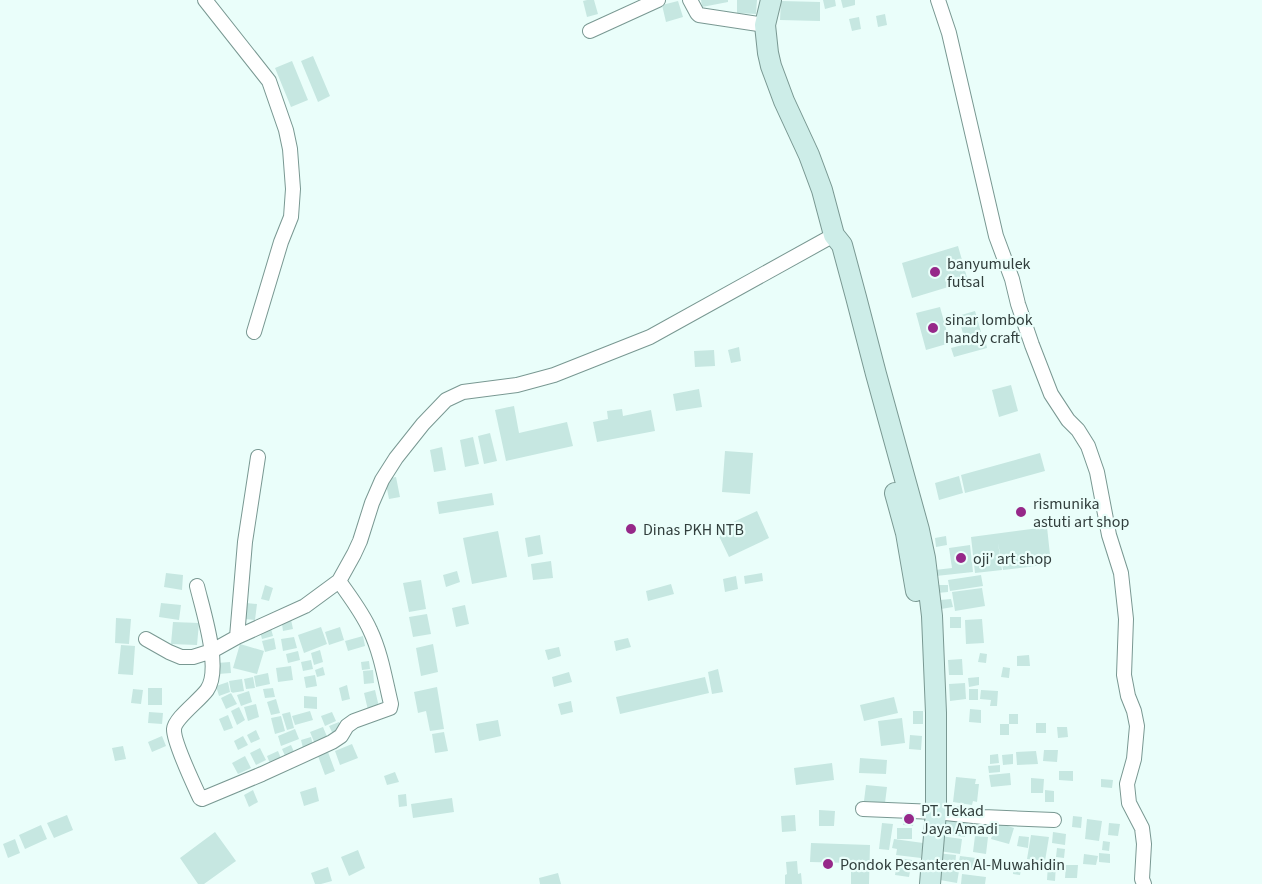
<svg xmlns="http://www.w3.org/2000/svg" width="1262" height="884" font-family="'Source Sans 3',sans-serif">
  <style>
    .building { fill: #c6e7e1 }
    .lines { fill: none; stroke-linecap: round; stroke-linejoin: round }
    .street-casing { stroke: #799892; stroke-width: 16 }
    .secondary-casing { stroke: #799892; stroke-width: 22 }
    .street { stroke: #fff; stroke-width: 14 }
    .secondary { stroke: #cdede8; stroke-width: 20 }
    .poi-dot { fill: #962889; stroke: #eafefa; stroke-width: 2 }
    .labels { text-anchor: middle; stroke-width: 4.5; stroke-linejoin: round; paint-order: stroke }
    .poi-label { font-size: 16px; fill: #313e3c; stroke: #eafefa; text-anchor: start }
  </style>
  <rect width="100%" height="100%" fill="#eafefa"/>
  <path class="building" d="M587,0H594L598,14L587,17L583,1Z
    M701,0H728V2L702,7Z
    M737,0H757L756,14L737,13Z
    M823,0H835L836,6L825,9Z
    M841,0H855V5L843,8Z
    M678,1L683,17L666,22L662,5Z
    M781,1L820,2V21L780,20Z
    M885,14L887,25L878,27L876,16Z
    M859,17L861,29L852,31L849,19Z
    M313,56L330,96L318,102L301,61Z
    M292,61L308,100L291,107L275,68Z
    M958,246L968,281L912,298L902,263Z
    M940,307L950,343L926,350L916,313Z
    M975,311L981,332L964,337L958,316Z
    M985,339L987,348L954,357L951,348Z
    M739,347L741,361L731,363L728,350Z
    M714,350L715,366L695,367L694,351Z
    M1011,385L1018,411L999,417L992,390Z
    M699,389L702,407L676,411L673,394Z
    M514,406L519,433L567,422L573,446L506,461L495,410Z
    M622,409L623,416L651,410L655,431L597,442L593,422L608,419L607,411Z
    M490,433L497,461L484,464L478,436Z
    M473,437L479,464L465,467L460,440Z
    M442,447L446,470L434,472L430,450Z
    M725,451L753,453L750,494L722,492Z
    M1040,453L1045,471L965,493L961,475Z
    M959,476L963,493L939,500L935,483Z
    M396,477L400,497L389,499L385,479Z
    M492,493L494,505L439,514L437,502Z
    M757,511L769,538L729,557L716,530Z
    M1047,527L1051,564L1003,570L998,543L1002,570L975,573L971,537Z
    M498,531L507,577L472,584L463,538Z
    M540,535L543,554L528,557L525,538Z
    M946,536L947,545L936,547L935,538Z
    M970,545L973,572L936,576L935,570L952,568L949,548Z
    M551,561L553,578L533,580L531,564Z
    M457,571L460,582L446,587L443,575Z
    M166,573L183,575L182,590L164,587Z
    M762,573L763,581L745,584L744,576Z
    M981,575L983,586L950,591L948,580Z
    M736,576L738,589L725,592L723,579Z
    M421,580L426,609L409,612L403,583Z
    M671,584L674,594L648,601L646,591Z
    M265,585L273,588L269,601L261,599Z
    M937,585H948V592L937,593Z
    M982,588L985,606L955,611L952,592Z
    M951,599L953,607L941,609L940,600Z
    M161,603L181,605L179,620L159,617Z
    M246,603L257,604L255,620L245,619Z
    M465,605L469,624L456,627L452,608Z
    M427,614L431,634L413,637L409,617Z
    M290,615L293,629L283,631L281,617Z
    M950,617H961V628H950Z
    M116,618L131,619L129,644L115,643Z
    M982,619L984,643L966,644L965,620Z
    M173,622L199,623L197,645L171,644Z
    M270,625L273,636L262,639L259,628Z
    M321,627L327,644L304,653L298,635Z
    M340,627L344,640L329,645L325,632Z
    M363,636L365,646L348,651L345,641Z
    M294,637L297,648L283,651L281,639Z
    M274,638L276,649L265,652L262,641Z
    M628,638L631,647L616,651L614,641Z
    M240,644L264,651L257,674L233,668Z
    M433,644L438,672L421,676L416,648Z
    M121,645L135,646L133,675L118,674Z
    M559,647L561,656L548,660L545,650Z
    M320,650L323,662L314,665L311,653Z
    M298,651L300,660L288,663L286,654Z
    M980,653L987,654L986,663L978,662Z
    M1029,655L1030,666H1017V656Z
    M962,659L963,675H949L948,660Z
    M311,660L313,669L303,671L301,662Z
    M369,661L370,669L362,670L361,662Z
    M230,662L231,673L218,674L217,663Z
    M291,666L293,680L278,682L276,668Z
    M323,667L325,675L317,677L315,670Z
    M1003,667L1010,668L1009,678L1001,677Z
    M718,669L723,692L712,694L708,672Z
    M373,670L374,683L364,684L363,671Z
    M569,672L572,682L554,687L552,677Z
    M268,673L270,684L256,687L254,676Z
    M315,675L317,686L306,688L304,677Z
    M253,677L255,688L246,689L244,679Z
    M705,677L709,693L620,714L616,697Z
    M979,677V685L969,687L968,678Z
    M242,679L244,691L231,693L237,704L226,709L221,698L233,692H231L229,681Z
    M228,682L230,692L219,696L216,686Z
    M965,683L966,699L950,701L949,684Z
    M347,685L350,699L342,701L339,688Z
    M437,687L444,729L430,731L426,711L418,713L414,692Z
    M148,688H162V705H148Z
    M273,688L275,697L265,698L263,689Z
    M133,689L143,690L141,704L131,703Z
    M969,689H978V700H969Z
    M375,690L379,707L368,710L364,693Z
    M981,690L998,691L997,706H990L991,700L980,699Z
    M249,691L252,702L241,706L237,695Z
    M304,696L317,697V709L304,708Z
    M894,697L898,713L864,721L860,705Z
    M276,699L280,713L271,715L267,702Z
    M571,701L573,712L561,715L558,704Z
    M256,704L259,717L248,721L244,707Z
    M239,707L245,720L237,725L231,711Z
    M970,709L981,710V723L969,722Z
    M310,711L313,720L295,725L292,716Z
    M913,711H923V724H913Z
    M149,712L163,713L162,724L148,723Z
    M290,712L294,728L287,730L282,714Z
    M332,712L336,721L325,726L321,716Z
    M1009,714H1018V724H1009Z
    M228,715L233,728L224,731L219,719Z
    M281,716L285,731L275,734L271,718Z
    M902,718L905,743L881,746L878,721Z
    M498,720L501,736L479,741L476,724Z
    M339,722L343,732L334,736L329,726Z
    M1036,723H1046V733H1036Z
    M1000,724H1009V735H1000Z
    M323,727L328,739L315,744L310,732Z
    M1057,727H1067L1068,737L1058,738Z
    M295,729L299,739L281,746L278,736Z
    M256,730L260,739L251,743L247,735Z
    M444,732L448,751L435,753L432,734Z
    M910,735L922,736L921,750L909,749Z
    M162,736L166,746L152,752L148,742Z
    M243,736L248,745L238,750L234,741Z
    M311,737L313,745L303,748L301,740Z
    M352,744L358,758L340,765L335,751Z
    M291,745L295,754L286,758L282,749Z
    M123,746L126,759L115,761L112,748Z
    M260,748L266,760L256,765L250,753Z
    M1044,750H1058L1057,762L1043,761Z
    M278,751L282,761L271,766L267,756Z
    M1036,751L1038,764L1017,765L1016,752Z
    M328,752L335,771L325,775L318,756Z
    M998,754L999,763L990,764V755Z
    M1013,754V764L1003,765L1002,755Z
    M245,756L251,768L238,774L232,763Z
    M860,758L887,760L886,774L859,773Z
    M832,763L834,780L796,785L794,768Z
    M1000,765V772L989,773L988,766Z
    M1059,771H1073V781L1059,780Z
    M395,772L399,782L387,785L384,776Z
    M1010,773L1011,785L991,787L989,775Z
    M956,777L976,779L975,784H979L977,802L973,801L972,805L953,802Z
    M1031,778L1044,779L1043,793H1031Z
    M1101,779L1113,780L1112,788L1101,787Z
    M866,785L887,787L885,803L864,801Z
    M316,787L319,801L304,806L300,792Z
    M253,790L258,802L249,807L244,795Z
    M1045,790L1054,791V802H1045Z
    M406,794L407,806L399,807L398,795Z
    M452,798L454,812L413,818L411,804Z
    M819,810L835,811L834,826H819Z
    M905,812L915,813L913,826L903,825Z
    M67,815L73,830L54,838L47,823Z
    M795,815L796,831L782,832L781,816Z
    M946,815L968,817L965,837L943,834Z
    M1073,816L1082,817L1081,828L1072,827Z
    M1087,819L1102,821L1099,841L1085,839Z
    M996,822L1014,828L1009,844L991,839Z
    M882,823L893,824L889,850L879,849Z
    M1109,823L1120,824L1118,836L1108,835Z
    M41,825L47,839L25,849L19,835Z
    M897,828H912V839H897Z
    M215,832L236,861L204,884H198L180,858Z
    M1053,832L1066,834L1065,845L1052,843Z
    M1031,835L1049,837L1045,861L1027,859Z
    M941,836L962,839L960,854L939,851Z
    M975,836L988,837L986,854L973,852Z
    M1019,836L1029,837L1028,848L1017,846Z
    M15,839L20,853L8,858L3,844Z
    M894,839L923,843L921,858L896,855L897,849L892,848Z
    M1103,841L1110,842L1109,851L1102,850Z
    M811,843L870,845L869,884H851V863L810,862Z
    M1057,848L1065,849L1064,858L1056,857Z
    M358,850L365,868L349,876L341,857Z
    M936,853L956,855L955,867L934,864Z
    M1099,853L1110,854V863L1099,862Z
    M1084,854L1098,856L1096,865L1083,864Z
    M960,856L984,859L982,870L958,867Z
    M898,858L912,860L909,877L895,875Z
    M797,861L798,874L801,873L802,884H785V875L787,874L786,862Z
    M1023,861H1035V871H1023Z
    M1014,863L1022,864L1020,875L1013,874Z
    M1048,864H1056L1055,881L1047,880Z
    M1066,865H1078L1077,878H1065Z
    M328,867L332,881L321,884H315L311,873Z
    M942,868L959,871L957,883L940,880Z
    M558,873L561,884H540L539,878Z
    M962,874L986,877L985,884H961Z"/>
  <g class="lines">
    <defs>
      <path id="street" d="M205,0L269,81L286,130L290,149L293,189L291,217L281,242L254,332
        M690,0L697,13L699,15L765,25
        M938,0L949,33L996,236L1012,279L1018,304L1032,345L1051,394L1068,420L1078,430L1088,446L1097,472L1109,535L1121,573L1126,619L1124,675L1128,696L1134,711L1137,726L1134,759L1127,784L1129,803L1142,828L1144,844L1142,879L1144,884
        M590,31L658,0
        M197,586C203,611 222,669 207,690C199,701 175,718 174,729C173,741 194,785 200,798L202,799L262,774L332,742L341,736L347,726L354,721L390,708L391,704C385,679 381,653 370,630C362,612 350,597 339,581
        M237,637L245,542L258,457
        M146,639L169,652L181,657H193L212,651L237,637L305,606L339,581L354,554L360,541L372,503L382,480L396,458L423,424L446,400L463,392L517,385L554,375L650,337L834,235
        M863,809L936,812L983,817L1054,820"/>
      <path id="secondary" d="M771,0L765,25L768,53L771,66L784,101L809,155L822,190L834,235L842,245L856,297L876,374L919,530L925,558L932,616L936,713V812L930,884
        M895,493L906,533L916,591"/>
    </defs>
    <use href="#street" class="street-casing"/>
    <use href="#secondary" class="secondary-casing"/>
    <use href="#street" class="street"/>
    <use href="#secondary" class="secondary"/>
  </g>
  <g class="poi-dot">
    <circle cx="935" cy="272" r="6"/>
    <circle cx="933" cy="328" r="6"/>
    <circle cx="1021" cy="512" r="6"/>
    <circle cx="631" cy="529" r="6"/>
    <circle cx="961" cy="558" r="6"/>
    <circle cx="909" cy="819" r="6"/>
    <circle cx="828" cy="864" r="6"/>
  </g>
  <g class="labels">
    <g class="poi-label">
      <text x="947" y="269">banyumulek<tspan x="947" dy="18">futsal</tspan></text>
      <text x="945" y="325">sinar lombok<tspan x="945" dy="18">handy craft</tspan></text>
      <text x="1033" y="509">rismunika<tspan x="1033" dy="18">astuti art shop</tspan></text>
      <text x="643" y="535">Dinas PKH NTB</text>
      <text x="973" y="564">oji' art shop</text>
      <text x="921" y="816">PT. Tekad<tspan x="921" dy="18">Jaya Amadi</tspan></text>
      <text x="840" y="870">Pondok Pesanteren Al-Muwahidin</text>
    </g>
  </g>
</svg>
